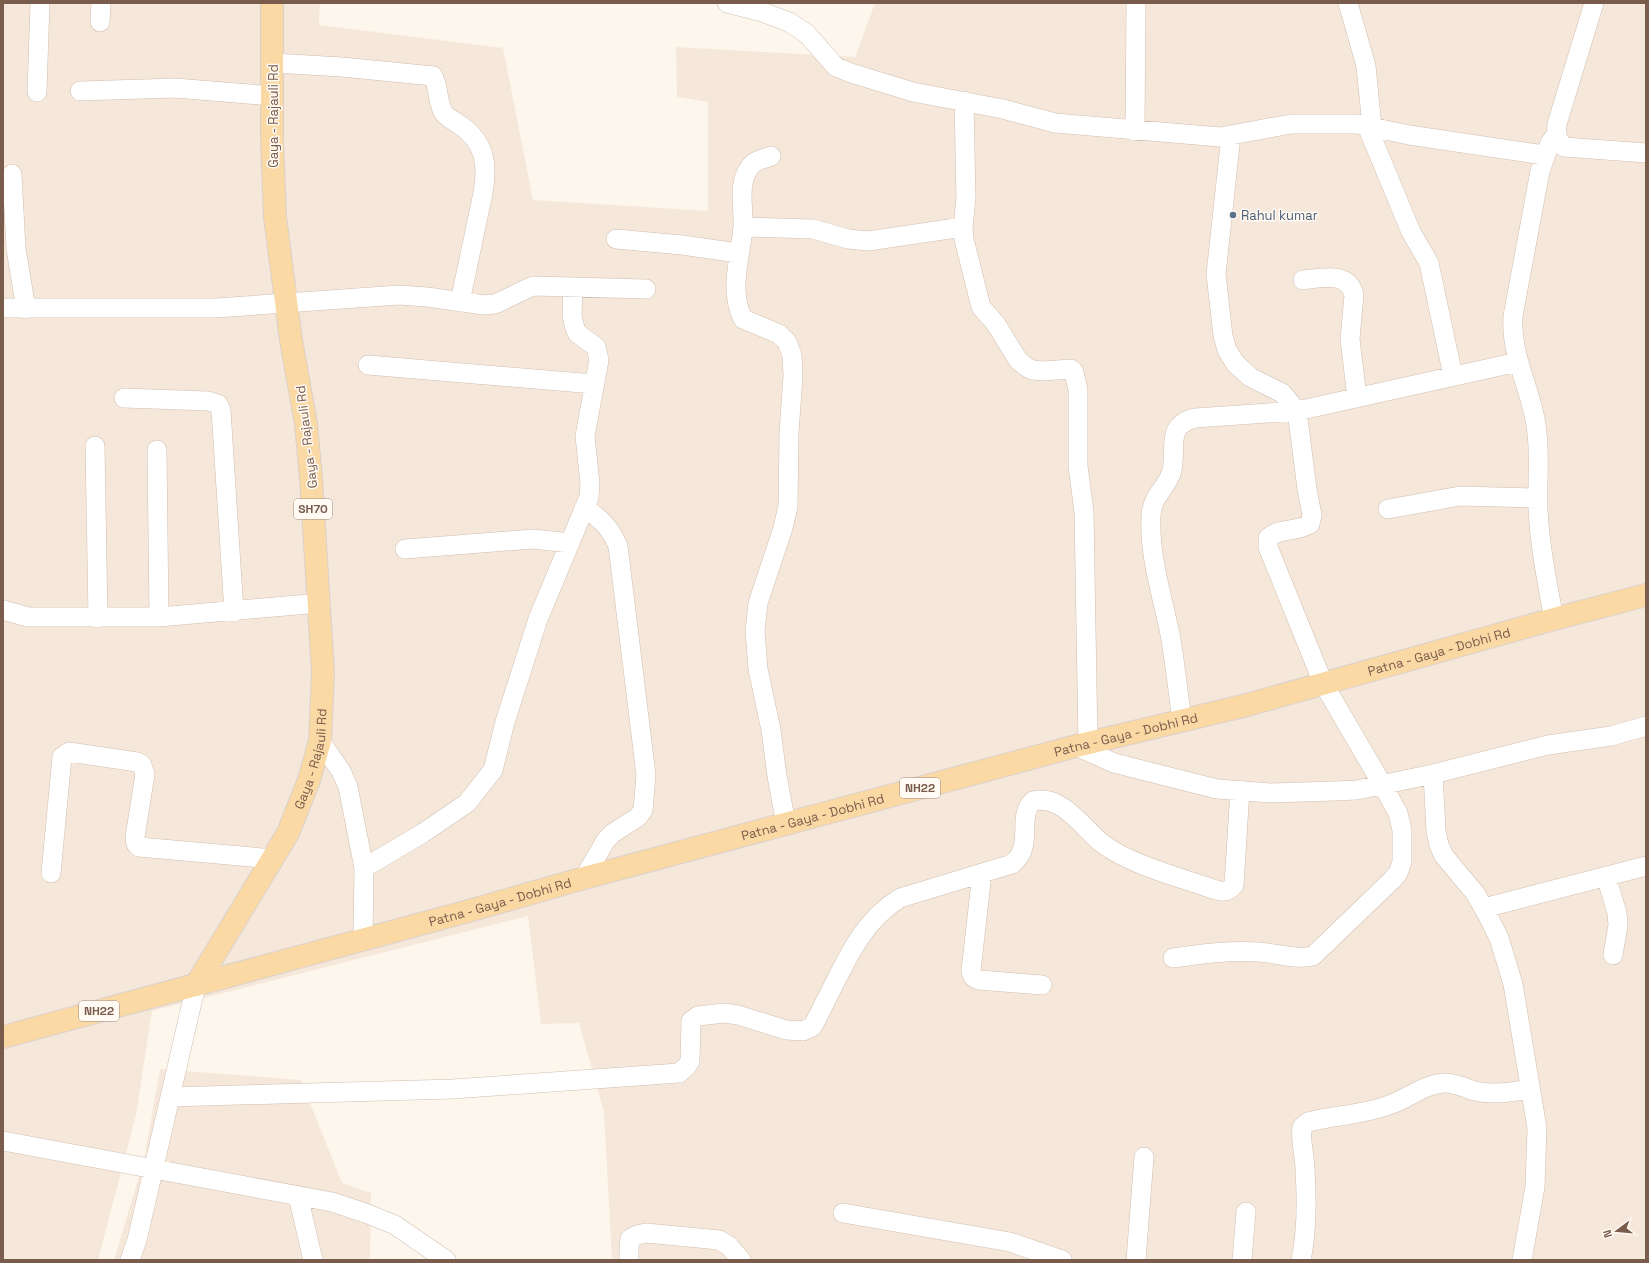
<svg xmlns="http://www.w3.org/2000/svg" width="1649" height="1263" font-family="'Space Grotesk',sans-serif">
  <style>
    .residential { fill: #f5e8da }
    .lines { fill: none; stroke-linecap: round; stroke-linejoin: round }
    .minor-casing { stroke: #d1beb0; stroke-width: 20 }
    .major-casing { stroke: #dad1cd; stroke-width: 24 }
    .minor { stroke: #fff; stroke-width: 19 }
    .major { stroke: #fbd9a5; stroke-width: 22 }
    .service-dot { fill: #5c6f8a; stroke: #fffaf3; stroke-width: 1.5 }
    .labels { text-anchor: middle; stroke-width: 3; stroke-linejoin: round; paint-order: stroke }
    .shield { fill: #fffaf3; stroke: #a28b7f; stroke-width: 1 }
    .shield-label { font-size: 12px; font-weight: bold; fill: #7a5c4d }
    .street-label { font-size: 13px; fill: #7a5c4d; stroke: #fffaf3 }
    .service-label { font-size: 13px; fill: #4e5e75; stroke: #fffaf3; text-anchor: start }
  </style>
  <rect width="100%" height="100%" fill="#fdf6ec"/>
  <path class="residential" d="M3,3H320L319,25L503,48L533,200L708,211V102L677,97L676,47L855,57L875,3H1646V1260H612L604,1112L579,1023L541,1024L528,916L152,1011L136,1115L98,1260H3Z
    M160,1069L301,1080L342,1183L371,1193L370,1260H114L144,1160Z"/>
  <g class="lines">
    <defs>
      <path id="minor" d="M727,3L762,12L789,22L807,34L836,67L851,73L913,92L1003,109L1055,123L1220,137L1291,124H1357L1409,135L1544,155
        M1348,3L1366,66L1372,127
        M1594,3L1557,124C1556,134 1557,140 1564,147L1646,153
        M100,22L101,3
        M273,63L342,67L433,76C439,87 437,100 443,112C446,117 454,121 460,125C485,142 488,164 483,193L460,302
        M80,91L175,88L273,96
        M37,92L40,3
        M964,101L966,198L963,227L964,239L981,307L996,324L1018,360L1025,366L1032,370L1043,371L1071,369L1074,372L1078,390V466L1084,512L1088,743
        M1367,126L1411,232L1429,263L1453,376
        M1135,131L1136,3
        M771,156C764,159 754,160 750,167C737,184 744,207 743,226C741,258 728,289 743,319L779,334L787,342L792,355L793,376L789,433L788,506L783,528L758,603L755,631L758,669L771,730L777,776L786,824
        M12,174L16,249L26,309
        M743,227L813,229L848,239L868,241L963,227
        M616,239L682,245L738,253
        M1303,280C1321,278 1349,271 1354,295L1350,339L1357,398
        M3,308H216L399,295L427,297L484,305L495,304L533,286L646,289
        M368,365L594,384
        M124,398L208,401L218,404L221,410L234,612
        M95,446L98,618
        M157,450L159,617
        M1388,509L1460,496L1538,498
        M405,549L533,539L570,543
        M3,610L28,617H159L320,603
        M1554,619C1547,582 1540,547 1538,510C1537,485 1540,459 1537,434C1534,393 1510,358 1513,316L1540,171L1550,143L1556,135
        M1182,721C1178,692 1175,662 1170,634C1162,595 1149,556 1151,516C1152,494 1168,488 1172,470C1177,446 1165,426 1195,418L1297,411L1518,362
        M320,741L341,771L348,787L364,868
        M1076,746L1114,763L1217,789L1271,793L1334,791L1357,790L1433,774L1548,745L1611,736L1646,726
        M1433,774L1436,831L1439,845L1444,856L1475,893L1487,914L1499,938L1513,984L1537,1128L1535,1187L1522,1260
        M51,873L62,757L69,752L137,762L142,765L145,774L135,837L136,844L139,847L274,859
        M982,873L971,971L973,977L979,980L1042,985
        M1606,876L1617,913L1618,925L1613,955
        M584,878L606,840L613,833L638,817L643,810L646,775L618,546C610,528 601,518 584,508
        M1484,908L1646,866
        M363,939L364,868L423,833L467,803L493,770L505,722L538,619L589,497L590,484L585,436L599,360L596,347L577,333L574,325L572,315L573,287
        M1173,958C1201,954 1230,950 1258,952C1277,953 1294,960 1313,956L1392,880L1398,873L1402,862V830L1398,813L1382,784L1323,683L1268,547V538C1279,528 1296,532 1310,524L1312,515L1307,489L1297,411L1282,393L1250,377L1235,363L1227,350L1223,336L1216,274L1231,136
        M170,1097L453,1089L679,1073L687,1066L690,1061L691,1021L698,1016L724,1013L738,1015L786,1030L803,1031L812,1027C817,1019 821,1010 825,1002C846,962 860,923 900,898L1012,864C1035,847 1016,816 1033,801C1063,794 1083,829 1103,844C1131,865 1179,877 1213,889C1222,892 1227,893 1234,885L1240,790
        M3,1141L332,1202L368,1214L395,1225L446,1260
        M298,1196L313,1260
        M843,1213L1010,1242L1062,1260
        M130,1260L137,1240L196,985
        M629,1260V1248L630,1239L637,1235L646,1233L719,1240L729,1246L741,1260
        M1136,1260L1144,1157
        M1242,1260L1246,1212
        M1301,1260C1307,1231 1307,1200 1305,1170C1305,1156 1300,1141 1302,1127L1308,1122C1335,1115 1363,1115 1389,1105C1408,1099 1422,1085 1443,1083C1454,1082 1465,1088 1475,1091C1494,1095 1512,1093 1530,1088"/>
      <g id="major">
        <path id="s1" d="M196,985L288,833L309,780L320,741L323,673L311,478L306,424L291,340L275,217L272,139V3"/>
        <path id="s2" d="M3,1037L465,912L584,878L1076,746L1247,705L1554,619L1646,595"/>
      </g>
    </defs>
    <use href="#minor" class="minor-casing"/>
    <use href="#major" class="major-casing"/>
    <use href="#minor" class="minor"/>
    <use href="#major" class="major"/>
  </g>
  <circle class="service-dot" cx="1233" cy="215" r="4"/>
  <g class="labels">
    <g class="shield">
      <rect x="294" y="499" width="38" height="20" rx="3"/>
      <rect x="900" y="778" width="40" height="20" rx="3"/>
      <rect x="79" y="1001" width="40" height="20" rx="3"/>
    </g>
    <g class="shield-label">
      <text x="313" y="513">SH70</text>
      <text x="920" y="792">NH22</text>
      <text x="99" y="1015">NH22</text>
    </g>
    <g class="street-label">
      <text transform="translate(273 116) rotate(-90)" y="5">Gaya - Rajauli Rd</text>
      <text transform="translate(306 437) rotate(-97)" y="5">Gaya - Rajauli Rd</text>
      <text dy="5" stroke="none"><textPath href="#s2" startOffset="1487">Patna - Gaya - Dobhi Rd</textPath></text>
      <text dy="5" stroke="none"><textPath href="#s2" startOffset="1163">Patna - Gaya - Dobhi Rd</textPath></text>
      <text dy="5" stroke="none"><textPath href="#s1" startOffset="256">Gaya - Rajauli Rd</textPath></text>
      <text dy="5" stroke="none"><textPath href="#s2" startOffset="839">Patna - Gaya - Dobhi Rd</textPath></text>
      <text dy="5" stroke="none"><textPath href="#s2" startOffset="515">Patna - Gaya - Dobhi Rd</textPath></text>
    </g>
    <g class="service-label">
      <text x="1241" y="220">Rahul kumar</text>
    </g>
  </g>
  <rect width="1649" height="1263" fill="none" stroke="#7a5c4d" stroke-width="8"/>
  <g transform="translate(1617 1231) rotate(254)" stroke="#fffaf3" stroke-width="3" paint-order="stroke">
  <path d="M0-3L7 15L0 10L-7 15Z" fill="#7a5c4d"/>
  <text y="-6" font-size="11" font-weight="bold" text-anchor="middle" fill="#7a5c4d">N</text>
  </g>
</svg>
